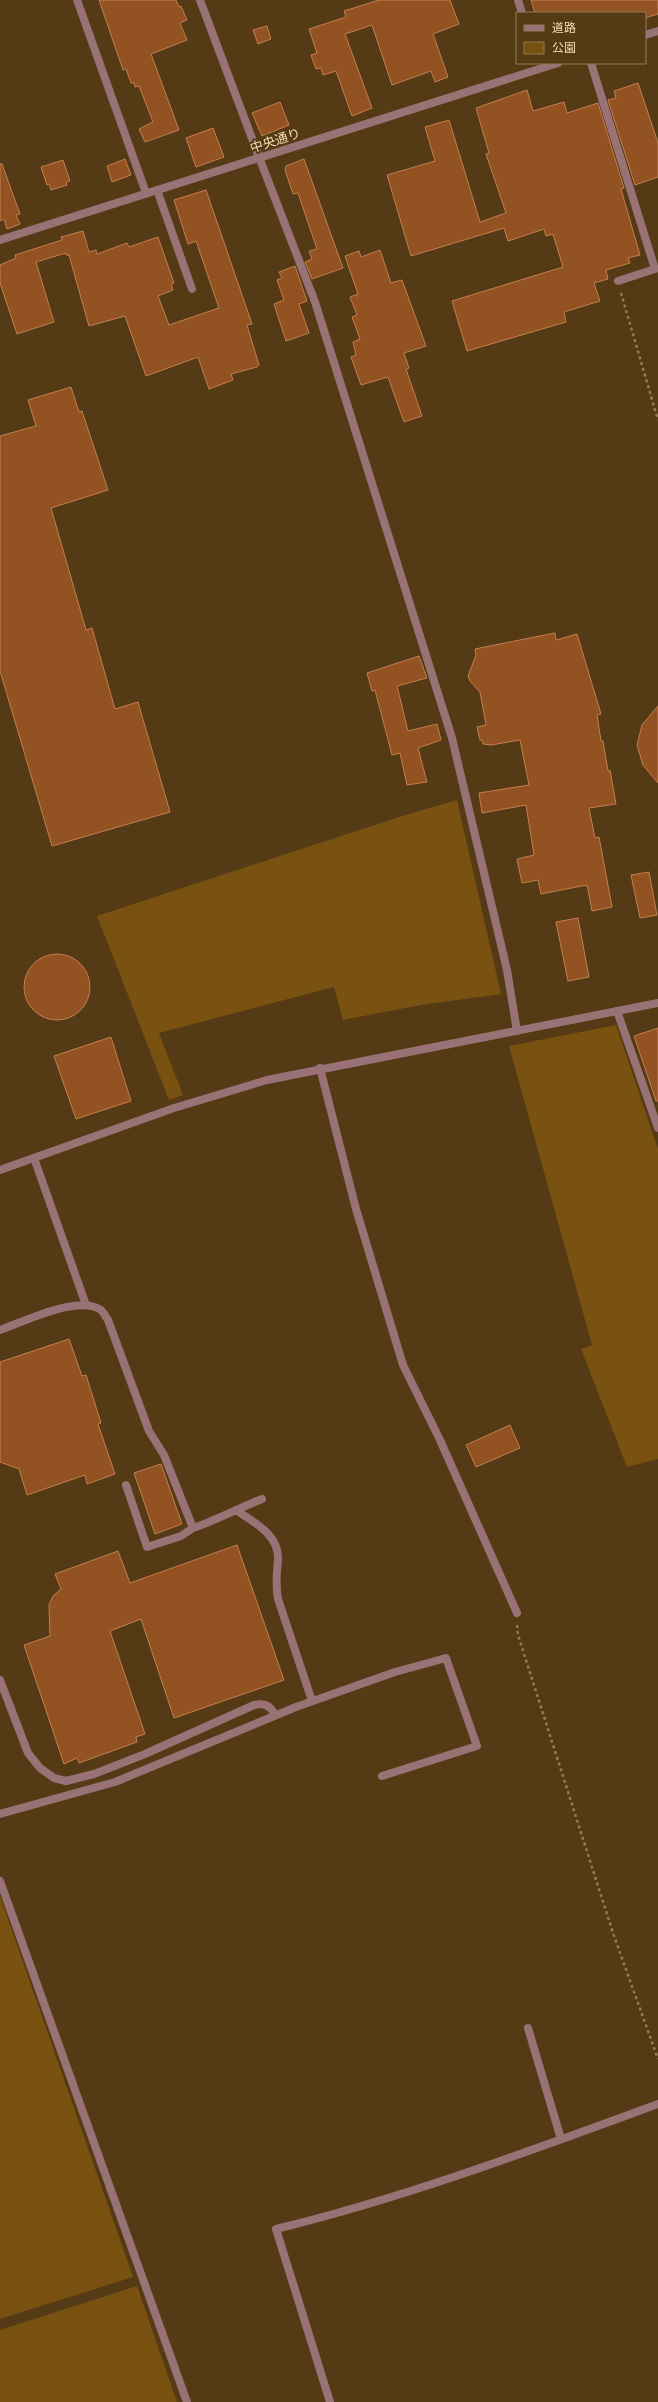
<svg xmlns="http://www.w3.org/2000/svg" width="658" height="2402" font-family="'Asap Condensed','Noto Sans JP',sans-serif">
  <style>
    .green { fill: #795111 }
    .building { fill: #935222; stroke: #c47f51 }
    .lines { fill: none; stroke-linecap: round; stroke-linejoin: round }
    .path { stroke: #947a56; stroke-width: 2.5; stroke-dasharray: 3 3; stroke-linecap: butt }
    .service { stroke: #987275; stroke-width: 8 }
    .minor { stroke: #987275; stroke-width: 8 }
    .tertiary { stroke: #987275; stroke-width: 8 }
    .labels { text-anchor: middle; stroke-width: 4; stroke-linejoin: round; paint-order: stroke }
    .street-label { font-size: 13px; fill: #f5dbb9; stroke: #543a15 }
  </style>
  <rect width="100%" height="100%" fill="#543a15"/>
  <path class="green" d="M457,800L501,994L421,1005L343,1020L334,987L159,1033L183,1095L169,1100L97,916L402,816Z
    M616,1025L658,1149V1459L627,1467L581,1349L592,1345L509,1046Z
    M0,1896L133,2277L0,2319Z
    M137,2286L177,2402H0V2330Z"/>
  <path class="building" d="M99,0H176L179,7L181,6L187,20L180,23L187,40L151,54L179,130L145,142L139,129L153,122L139,86L135,87L134,83H131L126,69L123,70Z
    M379,0H450L459,24L433,34L448,77L435,82L431,71L392,85L372,25L345,34L372,108L352,116L336,71L323,75L321,68L316,69L311,55L317,53L309,29L346,17L344,11Z
    M531,0H658V14L645,18V13H535Z
    M267,26L271,39L258,44L253,30Z
    M638,83L658,143V177L635,185L608,100L616,98L614,91Z
    M527,90L533,111L564,102L567,113L598,103L624,188L621,189L640,255L628,258L630,263L606,270L608,279L594,283L600,301L564,312L566,322L467,351L452,301L563,267L553,234L546,236L544,229L508,241L504,228L411,256L387,175L435,161L425,127L449,120L480,222L506,213L486,154L489,153L476,108Z
    M280,102L289,125L262,136L252,113Z
    M213,128L224,157L196,167L186,138Z
    M125,159L131,175L112,182L107,166Z
    M304,159L343,268L312,279L305,262L312,259L309,251L317,249L298,193L293,194L285,170L286,166Z
    M63,160L70,181L66,182L67,185L51,190L49,184L47,185L41,167Z
    M0,164H2L20,214L16,215L20,224L7,229L4,219L0,221Z
    M206,190L252,324L247,325L259,365L257,367L231,374L233,380L209,389L198,357L146,376L125,316L89,326L69,255H66V253L36,262L54,322L17,334L0,283V265L16,258L15,255L62,240L61,237L83,231L89,252L96,250L97,254L127,243L129,247L158,237L174,283L171,284L173,290L158,296L169,325L219,308L196,241L188,244L174,200Z
    M380,250L391,283L402,280L426,346L404,353L409,368L406,369L422,416L404,422L388,377L361,385L351,357L356,355L353,342L360,339L352,317L357,315L350,297L358,294L345,256L359,251L361,257Z
    M295,266L307,301L299,304L309,333L286,341L274,304L284,300L277,280L282,278L279,272Z
    M71,387L79,412L82,411L108,490L51,508L86,630L92,628L115,709L138,702L170,812L52,846L0,671V436L36,426L28,400Z
    M555,633L556,640L577,634L601,714L597,715L601,741H603L608,771L610,770L616,804L589,808L595,838L599,837L612,907L592,911L587,885L541,894L538,880L522,883L517,859L534,855L526,805L482,813L479,793L529,785L520,740L491,745L483,744L482,740H480L477,727L486,725L480,692L470,681L468,676L476,655L475,649Z
    M419,656L427,678L397,686L408,731L437,724L441,740L418,748L427,782L407,785L400,753L392,755L375,690L372,691L367,673Z
    M658,706V783L643,765L637,745L642,725Z
    M649,872L657,915L640,918L631,875Z
    M578,918L589,977L568,981L556,922Z
    M24 987a33 33 0 1 1 66 0a33 33 0 1 1-66 0Z
    M658,1028V1101H656L634,1036Z
    M111,1037L131,1101L76,1119L54,1056Z
    M69,1339L82,1376L86,1375L101,1423L98,1424L115,1474L87,1484L85,1475L27,1495L19,1469L0,1462V1362Z
    M510,1425L520,1448L476,1467L466,1445Z
    M161,1464L182,1524L155,1534L134,1473Z
    M237,1545L284,1680L174,1718L141,1619L110,1631L145,1734L136,1737L137,1742L79,1763L77,1758L64,1764L24,1645L50,1636L49,1605L53,1596L61,1589L55,1574L118,1551L130,1583Z"/>
  <g class="lines">
    <path class="path" d="M621,293L658,420
      M517,1625L518,1635L613,1933L658,2059"/>
    <path class="service" d="M591,63L655,269L618,281
      M157,190L192,289
      M320,1068L356,1209L403,1365L440,1440L517,1613
      M34,1158L86,1305
      M0,1330C23,1322 79,1294 101,1310C104,1313 106,1317 108,1320L149,1431L164,1455L193,1528C217,1520 239,1508 262,1499
      M126,1485L147,1547L181,1536L193,1528
      M236,1510C253,1522 279,1534 278,1559C277,1573 275,1584 278,1599L312,1701
      M0,1680L28,1753L40,1768L54,1778L66,1781L94,1774L145,1754L254,1705C265,1703 270,1705 275,1715
      M296,1707L395,1672L446,1658L477,1746L382,1776
      M528,2028L561,2139"/>
    <path class="minor" d="M77,0L146,193
      M518,0L522,13
      M259,157L315,302L452,738L507,970L517,1031
      M617,1011L658,1128
      M0,1814L115,1782L296,1707
      M0,1881L187,2402
      M330,2402L276,2229C407,2197 532,2150 658,2104"/>
    <path class="tertiary" d="M200,0L259,157
      M645,35L658,31
      M0,240L558,63
      M0,1170L174,1108L267,1080L658,1003"/>
  </g>
  <g class="labels">
    <g class="street-label">
      <text transform="translate(275 140) rotate(-18)" y="5">中央通り</text>
    </g>
  </g>
  <rect x="516" y="12" width="130" height="52" fill="#543a15" stroke="#947a57"/>
  <rect x="524" y="25" width="20" height="6" fill="#987275" stroke="#947a57"/>
  <text x="552" y="32" font-size="12" fill="#f5dbb9">道路</text>
  <rect x="524" y="42" width="20" height="12" fill="#795111" stroke="#947a57"/>
  <text x="552" y="52" font-size="12" fill="#f5dbb9">公園</text>
</svg>
